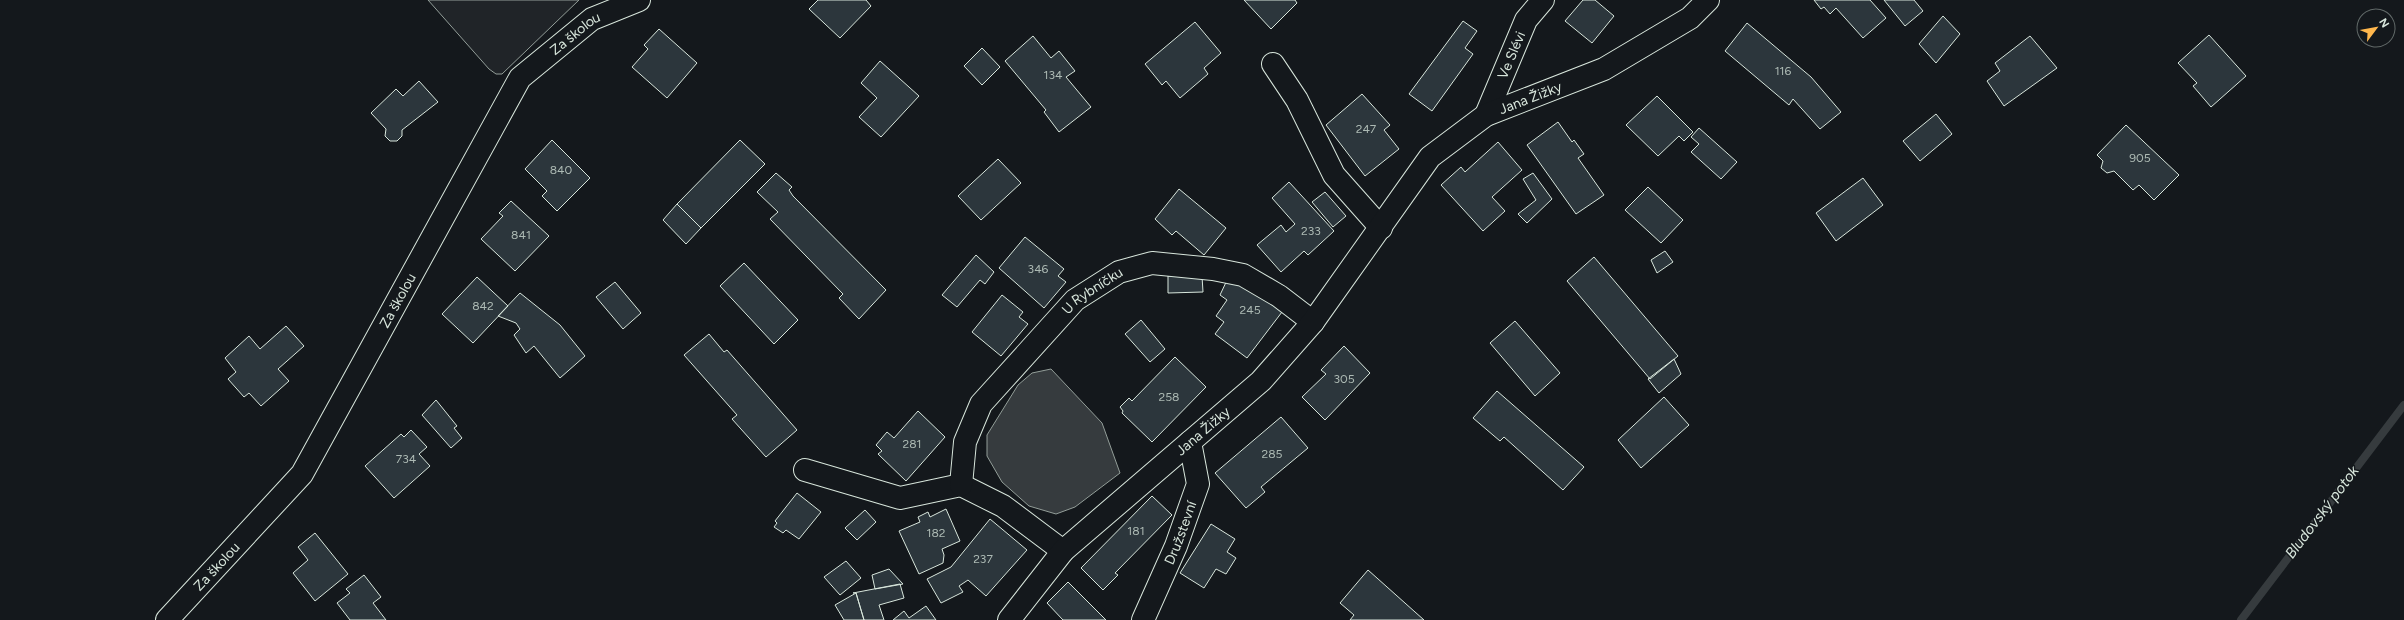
<svg xmlns="http://www.w3.org/2000/svg" width="2404" height="620" font-family="Figtree,sans-serif">
  <style>
    .green { fill: #202428; stroke: #939e99 }
    .water { fill: #363b3e; stroke: #939e99 }
    .lines { fill: none; stroke-linecap: round; stroke-linejoin: round }
    .stream { stroke: #363b3e; stroke-width: 8 }
    .building { fill: #2c363c; stroke: #d8e6dc }
    .minor-casing { stroke: #d8e6dc; stroke-width: 24 }
    .minor { stroke: #14181c; stroke-width: 22 }
    .labels { text-anchor: middle; stroke-width: 3; stroke-linejoin: round; paint-order: stroke }
    .number-label { font-size: 12px; fill: #adbab4 }
    .street-label { font-size: 14px; fill: #d8e6dc; stroke: #14181c }
    .water-label { font-size: 15px; font-style: italic; fill: #d8e6dc; stroke: #14181c }
  </style>
  <rect width="100%" height="100%" fill="#14181c"/>
  <path class="green" d="M428,0H579L502,74H496L489,69Z"/>
  <path class="water" d="M1051,369L1102,423L1120,473L1075,507L1056,514L1029,506L1002,482L987,456V435L1018,385L1032,373Z"/>
  <g class="lines">
    <path class="stream" d="M2241,620L2404,405"/>
  </g>
  <path class="building" d="M818,0H866L871,6L840,38L809,9Z
    M1244,0H1295L1297,3L1271,29Z
    M1583,0H1595L1614,16L1592,43L1565,21Z
    M1814,0H1870L1886,18L1863,38L1836,8L1830,14L1824,7L1821,9Z
    M1884,0H1914L1923,11L1905,26Z
    M1943,16L1960,34L1936,63L1919,44Z
    M1463,21L1477,31L1465,48L1473,54L1432,111L1409,94Z
    M1195,22L1221,53L1204,68L1208,74L1180,98L1166,81L1162,85L1145,64Z
    M1747,23L1811,77L1841,112L1820,129L1793,99L1789,105L1725,51Z
    M659,29L697,63L667,98L632,67L648,49L644,45Z
    M2209,35L2246,76L2211,107L2193,86L2197,83L2178,63Z
    M1033,36L1051,58L1059,51L1075,71L1066,77L1091,107L1059,132L1044,112L1046,110L1005,61Z
    M2030,36L2057,68L2004,106L1987,81L2000,71L1995,63Z
    M982,48L1000,67L982,85L964,66Z
    M880,61L919,96L881,137L859,117L877,98L861,83Z
    M419,81L438,102L402,130V136L397,141H390L385,136L386,129L371,113L396,89L403,96Z
    M1362,94L1390,125L1384,130L1399,149L1365,176L1326,125Z
    M1657,96L1693,132L1684,141L1679,136L1658,156L1626,125Z
    M1936,114L1952,134L1920,161L1903,141Z
    M1558,122L1572,142L1574,140L1584,154L1578,158L1604,195L1576,214L1527,145Z
    M2126,125L2179,175L2154,200L2139,185L2133,190L2114,171L2107,173L2101,168L2103,161L2097,155Z
    M1699,128L1737,162L1721,179L1691,152L1699,144L1691,137Z
    M552,140L590,178L557,211L542,196L547,191L525,169Z
    M740,140L765,164L701,228L677,204Z
    M1498,142L1522,170L1492,197L1505,211L1483,231L1441,185L1461,167L1465,172Z
    M998,159L1021,183L981,220L958,196Z
    M776,173L792,187L789,190L793,196L886,290L859,319L839,298L843,294L770,219L778,212L757,192Z
    M1533,173L1552,199L1527,223L1518,214L1536,200L1523,179Z
    M1863,178L1883,205L1836,241L1816,213Z
    M1289,182L1334,231L1308,255L1304,251L1281,272L1257,245L1281,225L1286,232L1295,224L1272,198Z
    M1648,187L1683,220L1661,243L1625,210Z
    M1179,189L1226,228L1204,255L1176,231L1172,235L1155,219Z
    M1325,192L1346,216L1333,227L1312,202Z
    M511,201L549,236L515,271L481,239L503,216L499,213Z
    M677,204L701,228L686,244L663,220Z
    M1025,237L1064,269L1058,276L1066,282L1044,308L999,268Z
    M1665,251L1673,262L1657,273L1651,260Z
    M976,255L994,272L985,284L980,280L957,307L942,295Z
    M1594,257L1678,356L1650,379L1567,281Z
    M744,263L798,320L774,344L720,286Z
    M1168,276H1202L1203,292L1168,293Z
    M477,277L508,306L473,343L442,314Z
    M1228,278L1250,288L1282,312L1247,358L1215,334L1224,322L1216,316L1227,300L1220,295Z
    M615,282L641,313L623,329L596,297Z
    M520,293L560,325L585,356L560,378L534,346L526,353L514,335L520,329L516,323L498,316Z
    M1002,295L1023,312L1019,317L1028,324L1001,356L972,332Z
    M1141,320L1165,349L1150,362L1125,334Z
    M1515,321L1560,373L1535,396L1490,343Z
    M286,326L304,346L278,369L289,381L261,406L249,393L244,397L228,379L236,372L225,358L249,336L260,349Z
    M709,334L724,352L727,350L797,430L766,457L732,419L737,415L684,355Z
    M1344,346L1370,373L1325,420L1302,397L1326,374L1321,370Z
    M1175,357L1206,387L1152,442L1122,413L1123,411L1120,407L1129,398L1132,401Z
    M1674,359L1681,374L1659,393L1648,379Z
    M1497,391L1584,467L1563,490L1504,437L1500,441L1473,418Z
    M1664,397L1689,425L1641,468L1618,440Z
    M436,400L457,426L454,428L462,438L451,448L422,415Z
    M918,411L945,437L906,481L878,454L882,451L876,445L887,432L894,438Z
    M1281,417L1308,448L1261,487L1265,492L1246,508L1215,473Z
    M411,430L427,447L419,454L430,466L394,498L365,466L401,434L404,437Z
    M797,493L821,512L799,539L786,530L783,533L774,527L777,523L775,521Z
    M1152,496L1172,515L1115,573L1118,575L1103,590L1081,568Z
    M946,509L960,541L942,549L944,555L943,563L919,574L899,531L920,522L918,517L928,512L930,517Z
    M865,510L876,522L857,540L845,528Z
    M990,519L1027,550L986,596L968,580L959,586L963,592L941,603L927,579L951,567Z
    M1211,524L1235,539L1227,552L1236,558L1226,574L1216,569L1204,588L1180,573Z
    M315,533L348,574L315,601L293,573L308,560L298,547Z
    M846,561L861,578L840,595L824,577Z
    M889,569L903,584L875,589L872,575Z
    M1368,570L1424,620H1350L1354,615L1340,603Z
    M364,575L381,597L373,603L386,620H350L337,603L350,593L346,589Z
    M1068,582L1106,620H1063L1047,603Z
    M900,584L904,598L879,605L884,620H864L856,593H853Z
    M856,593L864,620H844L835,605Z
    M926,606L936,620H893L904,611L909,618Z"/>
  <g class="lines">
    <defs>
      <g id="minor">
        <path d="M1273,64L1297,100L1334,175L1381,228"/>
        <path id="s1" d="M1486,115L1526,20L1543,0"/>
        <path d="M805,470L900,498L961,485L1003,506L1063,551"/>
        <path id="s2" d="M961,485L965,442L981,404L1075,300L1119,272L1152,263L1213,269L1243,275L1279,296L1313,322"/>
        <path id="s3" d="M167,620L302,474L520,78L592,19L639,0"/>
        <path id="s4" d="M1009,620L1063,551L1261,381L1313,322L1430,157L1486,115L1604,69L1690,18L1708,0"/>
        <path id="s5" d="M1143,620L1176,546L1198,484L1190,442"/>
      </g>
    </defs>
    <use href="#minor" class="minor-casing"/>
    <use href="#minor" class="minor"/>
  </g>
  <g class="labels">
    <g class="number-label">
      <text x="1783" y="75">116</text>
      <text x="1053" y="79">134</text>
      <text x="1366" y="133">247</text>
      <text x="2140" y="162">905</text>
      <text x="561" y="174">840</text>
      <text x="1311" y="235">233</text>
      <text x="521" y="239">841</text>
      <text x="1038" y="273">346</text>
      <text x="483" y="310">842</text>
      <text x="1250" y="314">245</text>
      <text x="1344" y="383">305</text>
      <text x="1169" y="401">258</text>
      <text x="912" y="448">281</text>
      <text x="1272" y="458">285</text>
      <text x="406" y="463">734</text>
      <text x="1136" y="535">181</text>
      <text x="936" y="537">182</text>
      <text x="983" y="563">237</text>
    </g>
    <g class="street-label">
      <text dy="5" stroke="none"><textPath href="#s3" startOffset="722">Za školou</textPath></text>
      <text dy="5" stroke="none"><textPath href="#s1" startOffset="65">Ve Slévi</textPath></text>
      <text dy="5" stroke="none"><textPath href="#s4" startOffset="747">Jana Žižky</textPath></text>
      <text dy="5" stroke="none"><textPath href="#s2" startOffset="244">U Rybníčku</textPath></text>
      <text dy="5" stroke="none"><textPath href="#s3" startOffset="397">Za školou</textPath></text>
      <text dy="5" stroke="none"><textPath href="#s4" startOffset="272">Jana Žižky</textPath></text>
      <text dy="5" stroke="none"><textPath href="#s5" startOffset="95">Družstevní</textPath></text>
      <text dy="5" stroke="none"><textPath href="#s3" startOffset="73">Za školou</textPath></text>
    </g>
    <g class="water-label">
      <text transform="translate(2322 512) rotate(-53)" y="5">Bludovský potok</text>
    </g>
  </g>
  <g transform="translate(2376 28) rotate(58)"><circle r="19" fill="#14181c" stroke="#626a69"/>
  <path d="M0-3L7 15L0 10L-7 15Z" fill="#ffb74d"/>
  <text y="-6" font-size="11" font-weight="bold" text-anchor="middle" fill="#d8e6dc">N</text>
  </g>
</svg>
